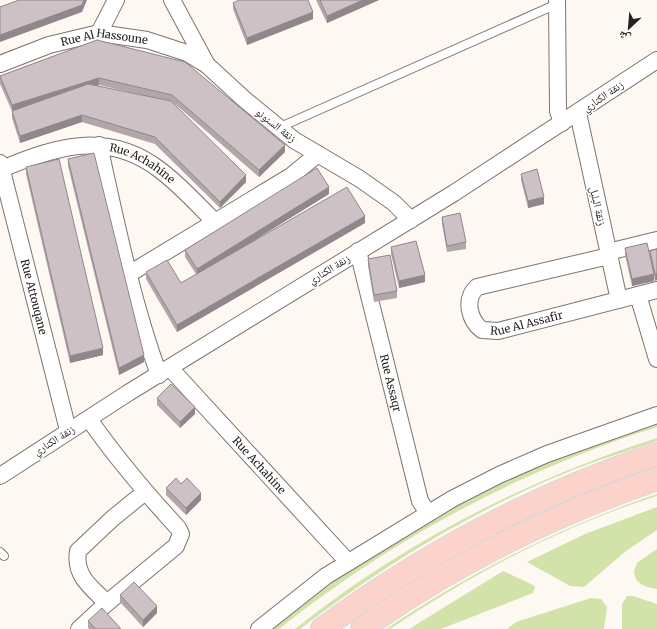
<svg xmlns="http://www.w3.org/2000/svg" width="657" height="629" font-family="Merriweather,'Noto Naskh Arabic',serif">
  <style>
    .green { fill: #d1e3a8 }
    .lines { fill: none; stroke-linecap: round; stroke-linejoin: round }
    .lane-casing { stroke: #7d746c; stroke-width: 10 }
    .street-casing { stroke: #7d746c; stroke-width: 18 }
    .primary-casing { stroke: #d8d7d7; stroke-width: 24 }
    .lane { stroke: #fff; stroke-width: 8 }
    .street { stroke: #fff; stroke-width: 16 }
    .primary { stroke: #fbd3cb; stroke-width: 22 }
    .wall { fill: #b1a6a9; fill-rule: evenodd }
    .shaded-wall { fill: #90878a }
    .building { fill: #cec1c5; stroke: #90878a }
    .labels { text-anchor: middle; stroke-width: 3; stroke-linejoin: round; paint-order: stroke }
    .street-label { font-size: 11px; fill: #26221f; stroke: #fff }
  </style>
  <rect width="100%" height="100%" fill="#fef8f3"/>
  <path class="green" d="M657,423V427C519,471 392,539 279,629H271L338,578L452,507L503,482L560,457Z
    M657,438V441C636,448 615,455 594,462C488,501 389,561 300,629H295C402,543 526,480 657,438Z
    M657,494V496C562,526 472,574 390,629H386C471,572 560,527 657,494Z
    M657,507V530L626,551L584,587L570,586L527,562L585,534Z
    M657,549V589C645,587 634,584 634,570L638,562Z
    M503,571L533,585L535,587L533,593L441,629H409Z
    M627,596H633L657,604V629H622V604Z
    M591,598L601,599L607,607L604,629H507L516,622Z"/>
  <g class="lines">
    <defs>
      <path id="lane" d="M278,128L557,4
        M0,552L4,556"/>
      <g id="street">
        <path d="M172,0L207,65L244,99L294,140L360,179L394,203L411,220"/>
        <path d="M557,0L558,111L562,123"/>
        <path d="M99,33L116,0"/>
        <path id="s1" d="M0,64L49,45L99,33L147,40L187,53L207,65"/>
        <path d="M578,113L619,300"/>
        <path d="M99,145C116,222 132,301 159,375"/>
        <path id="s2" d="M0,163L68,430"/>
        <path id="s3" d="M2,169C56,146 108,130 160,170C180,185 197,204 215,222"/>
        <path id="s4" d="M358,251L420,501L428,513"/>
        <path d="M608,252L657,240"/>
        <path id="s5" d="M609,256L477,287C464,299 469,320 482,330L498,331L657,290"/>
        <path d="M129,274L291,176L318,154"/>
        <path d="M638,295L657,359"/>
        <path id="s6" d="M170,368L348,562"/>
        <path d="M0,476L128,393L454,193L657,60"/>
        <path d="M107,603C91,587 74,576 78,551L113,518L145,492"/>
        <path d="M79,629L107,603L176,546L181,534L178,528C146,493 116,458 89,419"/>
        <path d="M259,629L326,576L452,499L499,475L547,454L657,415"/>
      </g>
      <path id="primary" d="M322,629C424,554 536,494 657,454
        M362,629C452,565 552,515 657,479"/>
    </defs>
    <use href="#lane" class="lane-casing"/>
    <use href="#street" class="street-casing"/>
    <use href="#primary" class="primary-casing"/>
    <use href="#lane" class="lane"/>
    <use href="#street" class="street"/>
    <use href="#primary" class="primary"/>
  </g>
  <path class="wall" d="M316,0H379L327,23Z
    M233,3L313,19L247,45L233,9Z
    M97,40L285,152L259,177L174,103L246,182L220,208L155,144L82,122L20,143L12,118V111L0,84V76ZM99,85L142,95L96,86Z
    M68,159L144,362L119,375L68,166Z
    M26,167L103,355L70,363L26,174Z
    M521,174L544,204L528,208L521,180Z
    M329,194L257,238L365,223L177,332L146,279V272L181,283L196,274L185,257V250Z
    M442,217L466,242V249L447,252L442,224Z
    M391,247L425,282L399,288L391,254Z
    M625,248L650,256V251L657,249L655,281L654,275V281L632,286L625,255Z
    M368,259L397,291V298L374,302L368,266Z
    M157,398L195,414L180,428L157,405Z
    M181,484L201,500L186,515L166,495V488Z
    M120,595L157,613L143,627L120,602Z
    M88,621L121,629H88L89,628H88Z"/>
  <path class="shaded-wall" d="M84,0H87L82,12L0,42V35Z
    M363,0H379L327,23V16Z
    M313,12V19L247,45V38Z
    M99,78V85L12,112V105Z
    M82,115V122L20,143V136Z
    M285,145V152L259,177V170Z
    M246,175V182L220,208V202Z
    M329,187V194L197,276V269Z
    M544,197V204L528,208V201Z
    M365,216V223L177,332V325Z
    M657,273V280L655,281V274Z
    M654,274V281L632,286V279Z
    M425,275V282L399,288V281Z
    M103,348V355L70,363V356Z
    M144,355V362L119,375V368Z
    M195,407V414L180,428V422Z
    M201,493V500L186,515V508Z
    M157,606V613L143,627V620Z"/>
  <path class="building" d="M19,0H84L82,5L0,35V7Z
    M239,0H308L313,12L247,38L233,3Z
    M320,0H363L327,16Z
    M97,40L185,62L285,145L259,170L172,95L99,78L12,105L0,76Z
    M88,84L171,101L246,175L220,202L155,137L82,115L20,136L12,111Z
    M94,153L144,355L119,368L68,159Z
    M59,159L103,348L70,356L26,167Z
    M317,168L329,187L197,269L185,250Z
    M537,169L544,197L528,201L521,174Z
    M347,187L365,216L177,325L146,272L167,260L181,283Z
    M460,213L466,242L447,246L442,217Z
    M416,241L425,275L399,281L391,247Z
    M647,243L654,274L632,279L625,248Z
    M657,249V273L655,274L650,251Z
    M390,255L397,291L374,295L368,259Z
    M171,384L195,407L180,422L157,398Z
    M176,478L181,484L187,478L201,493L186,508L166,488Z
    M134,582L157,606L143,620L120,595Z
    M102,608L121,629H96L88,621Z"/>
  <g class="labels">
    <g class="street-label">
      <text dy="4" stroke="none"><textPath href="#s1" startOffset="109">Rue Al Hassoune</textPath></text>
      <text transform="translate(603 96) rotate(-34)" y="4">زنقة الكناري</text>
      <text transform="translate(276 125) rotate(38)" y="4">زنقة السنونو</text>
      <text dy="4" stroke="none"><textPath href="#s3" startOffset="148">Rue Achahine</textPath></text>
      <text transform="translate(598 206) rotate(77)" y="4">زنقة البلبل</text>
      <text transform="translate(329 269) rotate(-31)" y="4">زنقة الكناري</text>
      <text dy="4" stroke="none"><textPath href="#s2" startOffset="138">Rue Attouqane</textPath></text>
      <text dy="4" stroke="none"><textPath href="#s5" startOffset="230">Rue Al Assafir</textPath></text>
      <text dy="4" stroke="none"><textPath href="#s4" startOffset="136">Rue Assaqr</textPath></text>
      <text transform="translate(54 440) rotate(-32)" y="4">زنقة الكناري</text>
      <text dy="4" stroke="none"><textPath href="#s6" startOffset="132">Rue Achahine</textPath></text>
    </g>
  </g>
  <g transform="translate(629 28) rotate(206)" stroke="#ffffff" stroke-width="3" paint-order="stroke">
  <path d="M0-3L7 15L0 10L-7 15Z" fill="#26221f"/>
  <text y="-6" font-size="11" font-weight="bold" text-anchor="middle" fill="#26221f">ش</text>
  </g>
</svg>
